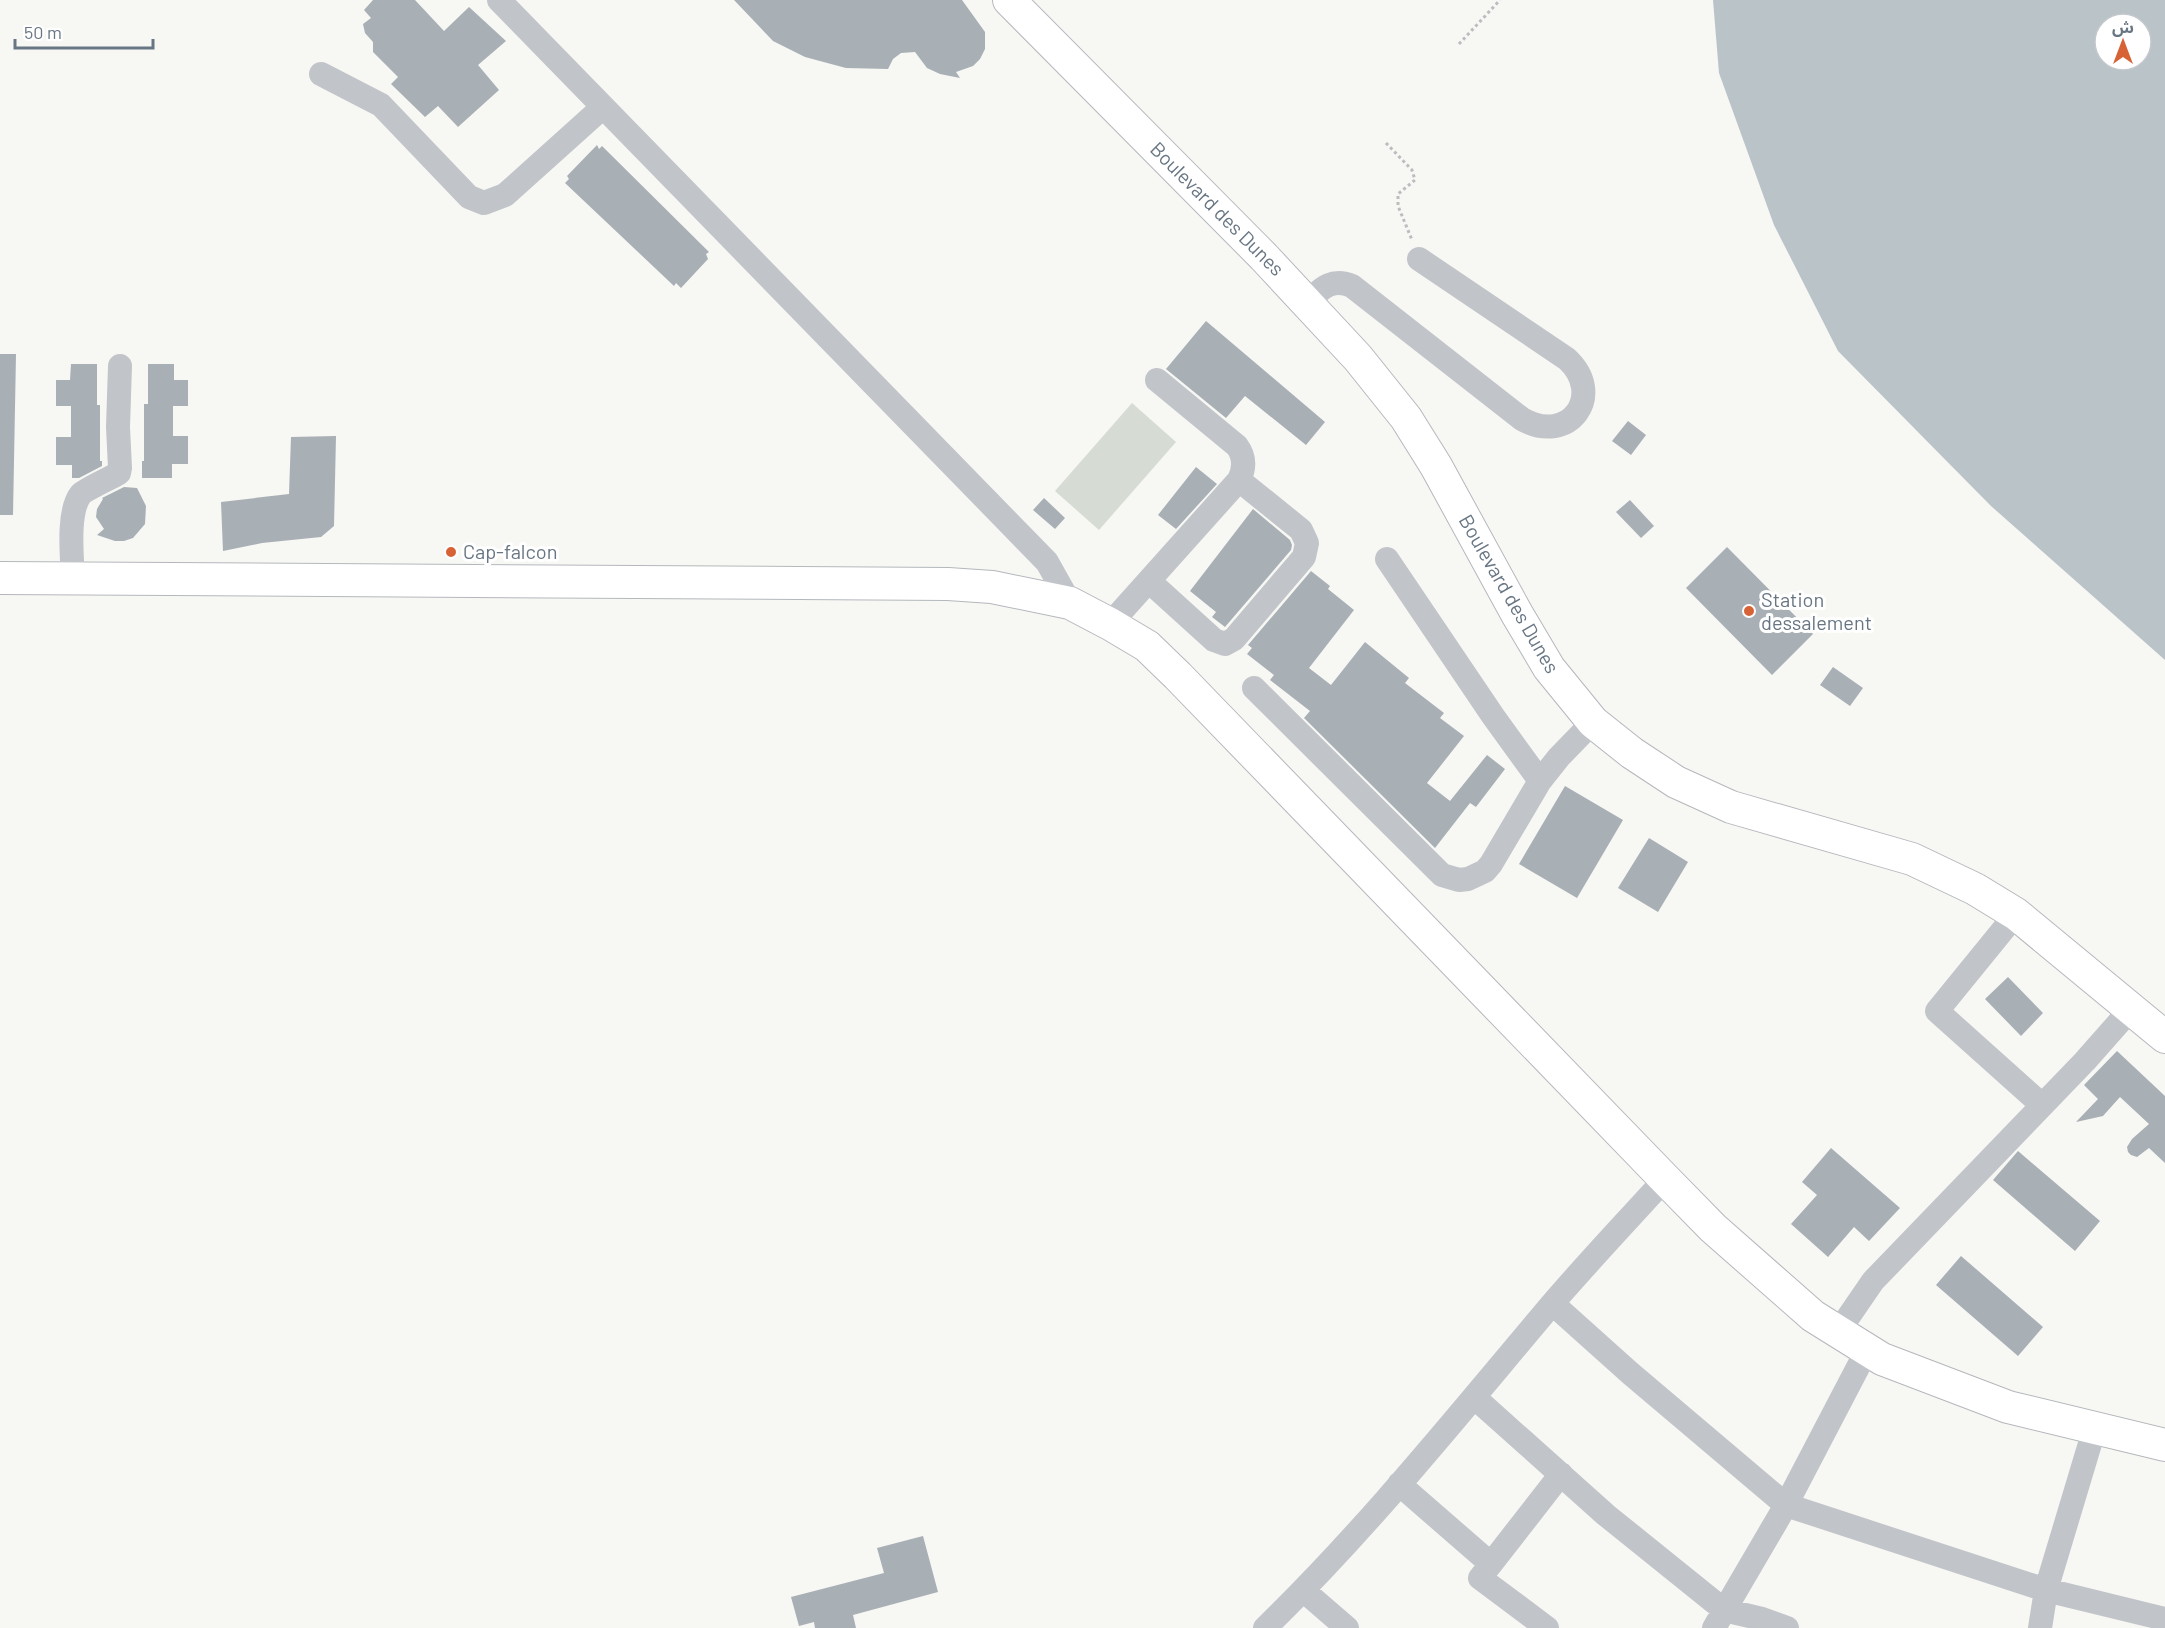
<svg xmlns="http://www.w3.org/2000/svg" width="2165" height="1628" font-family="Barlow,'Noto Sans Arabic',sans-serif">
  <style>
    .green { fill: #d6dcd4 }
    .water { fill: #bac3c8; fill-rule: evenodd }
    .building { fill: #a8afb5 }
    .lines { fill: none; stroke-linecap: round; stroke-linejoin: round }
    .major-casing { stroke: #b4b8bc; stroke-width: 34 }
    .path { stroke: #bbbdc0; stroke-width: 3; stroke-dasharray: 3 3; stroke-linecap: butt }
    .minor { stroke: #c1c4c8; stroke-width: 24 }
    .major { stroke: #fff; stroke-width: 32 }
    .poi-dot { fill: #d66235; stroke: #fff; stroke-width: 2 }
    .labels { text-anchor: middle; stroke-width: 6; stroke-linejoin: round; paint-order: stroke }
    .street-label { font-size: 20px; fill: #687683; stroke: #fff }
    .poi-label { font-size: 20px; fill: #687683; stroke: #fff; text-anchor: start }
  </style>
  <rect width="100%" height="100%" fill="#f7f7f4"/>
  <path class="green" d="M1132,403L1176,442L1099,530L1055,491Z"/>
  <path class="water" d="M1713,0H2165V660L1991,506L1838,351L1774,225L1719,73ZM2105,24H2141V60H2105Z"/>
  <path class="building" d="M373,0H415L444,31L469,7L506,41L478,65L499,90L458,127L438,106L425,117L391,84L398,77L373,52V42L365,33L363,24L371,18L364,10Z
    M734,0H962L985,32V49L980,59L973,66L956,72L960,78L940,74L927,68L915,52L901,53L893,59L888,69L846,68L805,57L773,41Z
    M597,145L599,149L602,146L709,252L706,254L708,259L681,288L676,283L674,286L565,183L569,179L567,176Z
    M1206,321L1325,422L1306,445L1245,396L1226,418L1166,369Z
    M0,354H16L13,515H0Z
    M71,364H97V405H100V461H102V466L79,478H72V465H56V437H71V406H56V380H70Z
    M148,364H174V380H188V406H173V436H188V464H172V478H142V461H144V404H148Z
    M1628,421L1646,435L1631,455L1612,441Z
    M336,436L334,526L321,537L262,543L223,551L221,502L289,494L291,437Z
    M1196,467L1217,484L1176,529L1158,515Z
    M124,487L137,488L146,506L145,524L133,538L124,541H115L97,535L104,529L96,517L97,509L103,499L102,498Z
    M1044,498L1065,518L1055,529L1033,510Z
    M1630,500L1654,526L1641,538L1616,512Z
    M1253,509L1290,540L1292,545L1291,550L1225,627L1212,617L1216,612L1190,591Z
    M1727,547L1813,634L1772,675L1686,588Z
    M1311,571L1330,586L1328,589L1354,610L1309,668L1331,685L1365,642L1409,678L1405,683L1444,713L1440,718L1464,736L1427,783L1450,801L1487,755L1505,769L1476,807L1470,803L1435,848L1304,718L1310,711L1270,680L1274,675L1247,654L1252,648L1248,645Z
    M1833,667L1863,688L1850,706L1820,685Z
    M1565,786L1623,820L1577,898L1519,864Z
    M1649,838L1688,862L1658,912L1618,888Z
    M2008,977L2043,1013L2021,1036L1985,999Z
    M2117,1051L2165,1096V1163L2149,1148L2137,1157L2131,1155L2128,1152L2127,1147L2132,1139L2149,1124L2120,1097L2103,1116L2076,1122L2098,1099L2084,1085Z
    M1831,1148L1900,1208L1869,1241L1854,1227L1828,1257L1791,1224L1817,1195L1802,1182Z
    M2018,1151L2100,1221L2075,1251L1993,1180Z
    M1961,1256L2043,1327L2018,1356L1936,1285Z
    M923,1536L938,1592L853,1615L856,1628H815L814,1622L799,1626L791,1597L884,1573L877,1548Z"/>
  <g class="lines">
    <defs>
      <path id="major" d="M1009,0L1264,257L1358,358L1406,418L1436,466L1517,614L1549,668L1593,722L1632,753L1676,782L1731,807L1912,859L1975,889L2016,914L2165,1037
        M0,578L948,584L992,587L1070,603L1110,624L1147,646L1178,676L1665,1179L1713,1228L1813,1316L1882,1359L2008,1407L2165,1445"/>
    </defs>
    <use href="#major" class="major-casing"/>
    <path class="path" d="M1459,44L1500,0
      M1386,143L1412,170L1415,180L1398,194V206L1412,240"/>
    <path class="minor" d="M499,0L1047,562L1070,603
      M321,74L381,105L469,197L484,203L505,195L603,107
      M1307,302C1321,289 1332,277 1352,286L1522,419C1569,446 1606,395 1567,359L1419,259
      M1387,559L1493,716L1540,781
      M73,579C72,557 67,511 81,494C86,489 111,478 119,473L120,468L118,427L120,366
      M1150,582L1214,640L1225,644L1234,639L1304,557L1307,543L1301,530L1239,480
      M1110,624L1239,480C1245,468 1245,457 1237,446L1157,380
      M1254,688L1442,875L1459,880L1468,879L1485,871L1491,864L1540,781L1559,757L1593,722
      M2016,914L1937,1011L2042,1105
      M1553,1304L1630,1373L1786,1505L2046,1590L2165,1619
      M1838,1332L1873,1281L2085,1061L2130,1010
      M1474,1397L1606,1515L1724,1610L1762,1619L1787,1628
      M1399,1484L1491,1564
      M1303,1590L1347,1628
      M1265,1628C1368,1528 1459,1414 1552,1304C1588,1262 1627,1221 1665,1179
      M1547,1628L1480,1578L1561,1474
      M1714,1628L1786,1505L1867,1350
      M2040,1628L2046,1590L2095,1427"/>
    <use href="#major" class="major"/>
  </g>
  <g class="poi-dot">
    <circle cx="451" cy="552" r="6"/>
    <circle cx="1749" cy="611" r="6"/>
  </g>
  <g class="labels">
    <g class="street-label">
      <text transform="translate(1217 209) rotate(45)" y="7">Boulevard des Dunes</text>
      <text transform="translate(1509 594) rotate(60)" y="7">Boulevard des Dunes</text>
    </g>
    <g class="poi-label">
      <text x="463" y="559">Cap-falcon</text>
      <text x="1761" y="607">Station<tspan x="1761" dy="23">dessalement</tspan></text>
    </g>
  </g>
  <g transform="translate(2123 42)"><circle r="28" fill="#ffffff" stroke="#c3c8cd" stroke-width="1.5"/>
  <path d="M0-4.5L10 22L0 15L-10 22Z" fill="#d66235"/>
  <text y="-9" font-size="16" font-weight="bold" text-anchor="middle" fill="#687683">ش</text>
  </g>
  <path d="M15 39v9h138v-9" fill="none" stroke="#687683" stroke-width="3"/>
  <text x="24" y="39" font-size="18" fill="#687683" stroke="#ffffff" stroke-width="4.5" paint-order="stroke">50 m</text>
</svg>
